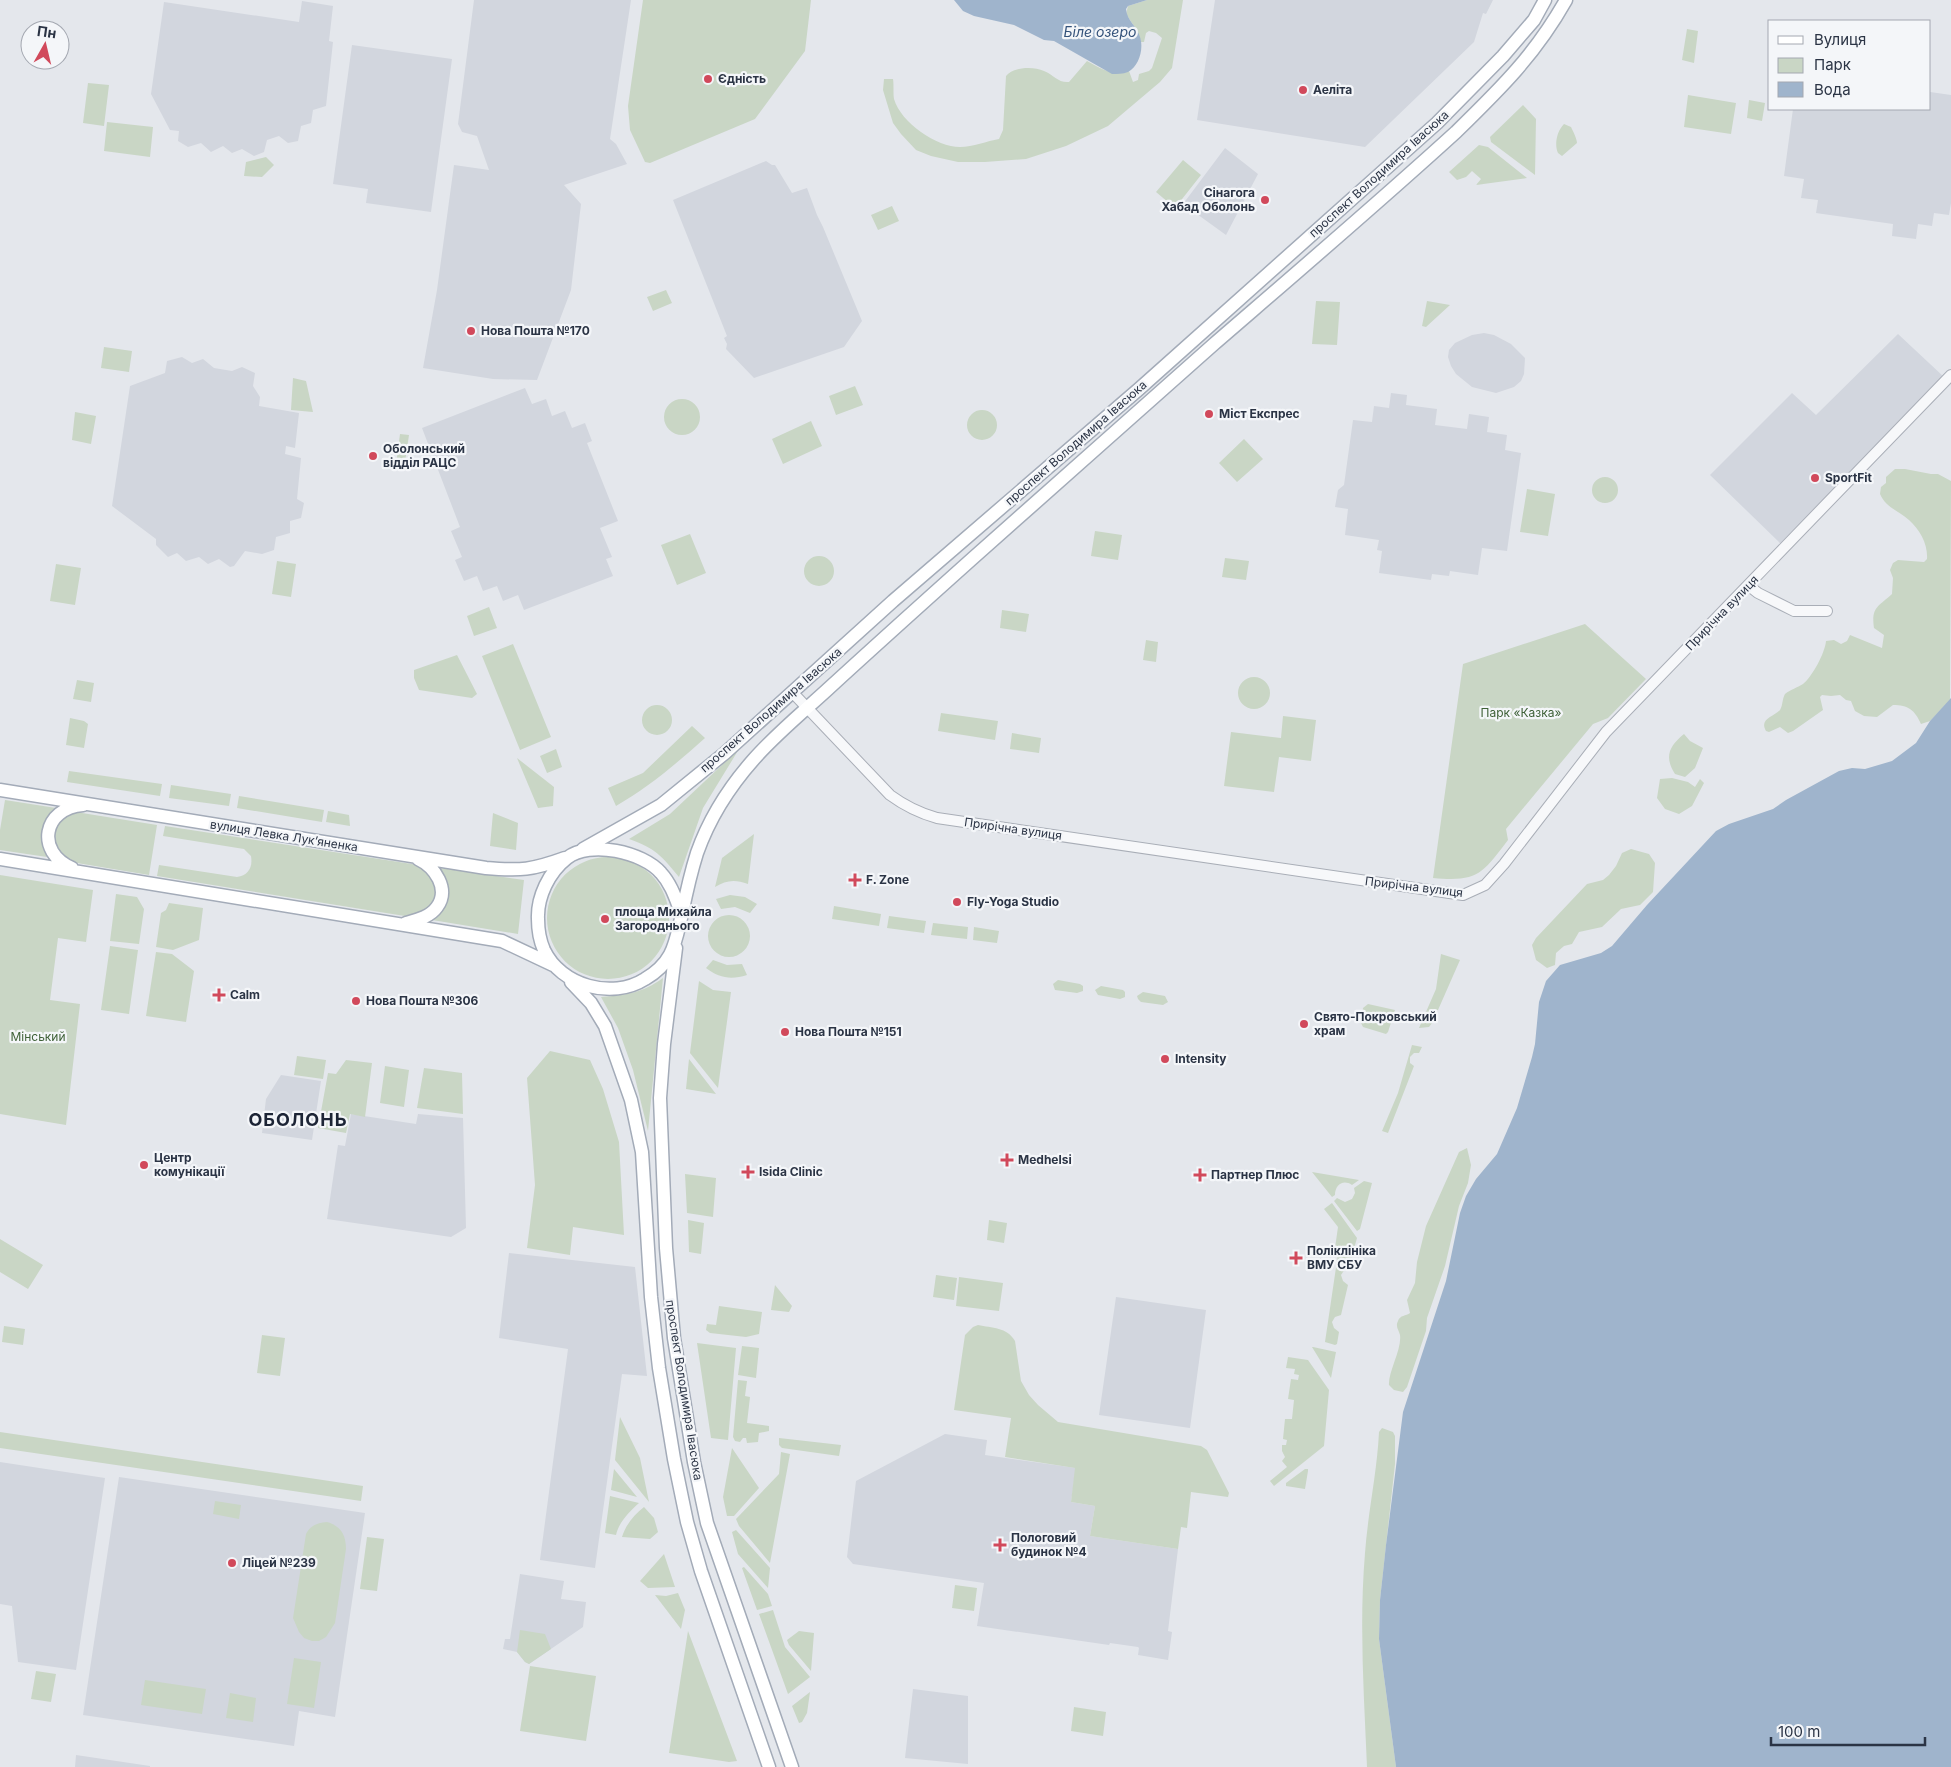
<svg xmlns="http://www.w3.org/2000/svg" width="1951" height="1767" font-family="Inter,sans-serif">
  <style>
    .built { fill: #d2d6de }
    .green { fill: #c9d6c5 }
    .water { fill: #9fb4cc }
    .lines { fill: none; stroke-linecap: round; stroke-linejoin: round }
    .minor-casing { stroke: #a9aeb7; stroke-width: 12 }
    .major-casing { stroke: #a3abb8; stroke-width: 15 }
    .minor { stroke: #f7f8fa; stroke-width: 10 }
    .major { stroke: #fff; stroke-width: 12 }
    .poi-dot { fill: #d1495b; stroke: #f4f6f9; stroke-width: 2 }
    .labels { text-anchor: middle; stroke-width: 4.5; stroke-linejoin: round; paint-order: stroke }
    .poi-label { font-size: 12px; font-weight: bold; fill: #2b3445; stroke: #f4f6f9; text-anchor: start }
    .street-label { font-size: 12px; fill: #2b3445; stroke: #f4f6f9 }
    .park-label { font-size: 12px; fill: #3f6138; stroke: #f4f6f9 }
    .water-label { font-size: 14px; font-style: italic; fill: #34527a; stroke: #f4f6f9 }
    .district-label { font-size: 18px; font-weight: bold; letter-spacing: 1px; fill: #1d2536; stroke: #f4f6f9 }
  </style>
  <rect width="100%" height="100%" fill="#e4e7ec"/>
  <path class="built" d="M474,0H631L610,139L616,144L627,164L564,185L581,204L571,290L537,380L493,379L423,368L437,290L454,165L489,170L477,136L462,132L458,124Z
    M1215,0H1493L1486,14L1483,13L1474,42L1365,147L1197,120Z
    M302,1L333,6L329,41L333,42L326,106L313,110L311,123L301,126L298,141L288,143L279,136L267,140L264,152L254,156L242,149L232,153L223,146L211,152L201,143L188,147L178,141L179,131L170,130L151,94L164,2L299,22Z
    M352,45L452,59L431,212L366,203L368,189L333,184Z
    M1930,92L1951,95V203L1949,215L1934,213L1932,226L1918,224L1916,239L1892,236L1893,224L1816,213L1818,200L1801,198L1804,179L1784,176L1793,109H1930Z
    M1225,148L1258,174L1226,235L1183,204Z
    M766,161L772,165H775L792,193L807,188L817,215L823,227L862,321L844,347L754,378L726,349L727,344L724,338L727,336L673,200Z
    M1484,333L1494,335L1511,344L1525,358L1524,374L1521,381L1514,387L1496,393L1472,387L1456,374L1451,366L1448,357L1449,350L1455,343L1472,335Z
    M1898,334L1944,377L1783,546L1710,475L1792,393L1816,415Z
    M182,357L192,363L203,359L214,368L232,371L242,367L255,373L253,386L260,397L259,406L299,413L295,448L286,446L285,454L301,458L297,499L304,503L301,518L290,521V533L276,537L274,550L262,554L245,551L234,566L230,567L219,559L208,564L199,557L186,561L177,553L168,557L156,545V539L112,506L130,386L165,373L167,361Z
    M525,388L532,404L546,399L552,416L565,411L572,428L585,423L592,441L587,443L618,521L600,528L612,557L606,559L613,576L524,610L518,595L503,601L497,586L483,591L477,576L464,581L455,560L462,557L451,531L460,527L422,428Z
    M1391,393L1407,395L1406,405L1437,409L1435,425L1467,429L1469,414L1489,417L1487,432L1507,435L1505,450L1521,453L1507,551L1482,548L1478,575L1450,571L1449,576L1432,574L1431,580L1379,573L1382,551L1377,550L1379,540L1345,535L1348,509L1335,507L1338,490L1344,485L1353,420L1372,422L1374,406L1389,408Z
    M281,1075L321,1081L312,1140L262,1133L266,1099Z
    M351,1114L416,1124L418,1114L463,1118L466,1228L451,1237L327,1219L338,1145L345,1146Z
    M509,1253L635,1267L647,1376L622,1374L595,1568L540,1560L568,1349L499,1338Z
    M1116,1297L1206,1310L1190,1428L1099,1415Z
    M945,1434L987,1440L985,1455L1076,1468L1071,1502L1095,1506L1090,1536L1178,1549L1168,1631L1172,1632L1168,1660L1138,1655L1139,1648L1138,1647L1110,1643L1109,1645L977,1626L984,1583L853,1564L847,1557L856,1481Z
    M0,1462L105,1478L76,1670L18,1662L12,1606L0,1604Z
    M119,1477L365,1513L335,1717L299,1711L294,1746L83,1715Z
    M520,1574L564,1581L561,1599L586,1602L583,1627L529,1664L525,1662L517,1652L503,1649L505,1639H510Z
    M913,1689L968,1696V1764L905,1758Z
    M76,1755L150,1766V1767H75Z"/>
  <path class="green" d="M643,0H811L805,51L755,119L650,163L645,162L630,130L628,106Z
    M1147,0H1183L1172,68L1160,82L1108,126L1066,146L1026,159L985,162H958L931,156L916,150L901,134L893,123L883,90L884,79H893C894,85 893,93 894,99C901,123 937,147 960,147C973,147 987,141 999,139L1003,130L1006,76C1013,67 1033,66 1044,71C1054,75 1058,83 1069,82L1087,61C1102,69 1113,77 1129,71L1133,82L1138,80L1139,74L1149,71L1152,68L1162,38L1156,33L1149,31L1146,33L1144,42H1141L1138,32L1126,14L1128,6Z
    M1687,29L1698,31L1694,63L1682,60Z
    M88,83L109,85L104,126L83,123Z
    M1688,95L1736,103L1731,134L1684,127Z
    M1749,100L1765,103L1762,121L1747,118Z
    M1523,105L1536,119L1535,175L1491,142L1490,137Z
    M107,122L153,127L150,157L104,151Z
    M1564,124L1571,127C1573,131 1577,139 1577,143L1562,156L1558,153C1554,144 1557,131 1564,124Z
    M1479,145L1488,147L1527,178L1476,185L1481,179L1472,171L1466,177L1457,180L1449,172Z
    M266,157L274,165L262,177L244,176L246,162Z
    M1183,160L1201,175L1175,208L1156,192Z
    M892,206L899,221L878,230L871,215Z
    M666,290L672,303L653,311L647,297Z
    M1316,301L1340,302L1337,345L1312,344Z
    M1427,301L1450,305L1426,327L1422,326Z
    M104,347L132,351L129,372L101,368Z
    M293,378L306,381L313,412L291,410Z
    M855,386L863,405L836,415L829,396Z
    M664 417a18 18 0 1 1 36 0a18 18 0 1 1-36 0Z
    M967 425a15 15 0 1 1 30 0a15 15 0 1 1-30 0Z
    M75,412L96,416L91,444L72,440Z
    M811,421L822,446L783,464L772,439Z
    M400,434L409,435L405,462L401,466L396,464Z
    M1244,439L1263,459L1237,482L1219,463Z
    M1895,469H1905L1931,474H1938L1951,481L1950,700L1930,721L1921,724C1915,710 1908,705 1893,705L1877,717L1864,716L1855,711L1851,701L1846,700L1840,695L1831,696L1822,695L1820,697L1823,710L1793,731L1788,733L1780,727L1769,732L1766,731C1759,719 1773,717 1780,710C1783,705 1782,699 1785,694C1791,689 1797,688 1803,684C1812,677 1825,653 1826,641L1834,640L1841,644L1847,641L1850,635L1882,648L1884,635L1874,628C1871,607 1878,607 1892,594L1893,578L1890,570L1893,563L1898,560L1924,562L1927,559C1928,544 1920,530 1909,520C1898,510 1886,508 1880,494L1881,487L1886,483V477Z
    M1592 490a13 13 0 1 1 26 0a13 13 0 1 1-26 0Z
    M1527,489L1555,494L1548,536L1520,532Z
    M1095,531L1122,535L1118,560L1091,556Z
    M690,534L706,573L677,585L661,545Z
    M804 571a15 15 0 1 1 30 0a15 15 0 1 1-30 0Z
    M1225,558L1249,561L1246,580L1222,577Z
    M277,561L296,564L291,597L272,594Z
    M56,564L81,568L75,605L50,601Z
    M489,607L497,628L474,636L467,616Z
    M1002,610L1029,614L1026,632L1000,628Z
    M1585,624L1646,679L1608,718L1593,724L1506,829L1508,840C1482,874 1478,882 1433,878L1463,664Z
    M1146,640L1158,642L1156,662L1143,660Z
    M513,644L551,737L520,750L482,656Z
    M457,655L477,694L472,698L419,690L414,678V670Z
    M1238 693a16 16 0 1 1 32 0a16 16 0 1 1-32 0Z
    M77,680L94,683L91,702L73,699Z
    M642 720a15 15 0 1 1 30 0a15 15 0 1 1-30 0Z
    M941,713L998,721L995,740L938,731Z
    M1283,716L1316,720L1311,761L1279,757L1274,792L1224,786L1231,732L1281,738Z
    M70,718L84,721L88,724L84,748L66,745Z
    M692,726L705,738C677,763 649,787 616,806L608,788L643,773Z
    M1012,733L1041,738L1039,753L1010,749Z
    M1684,734L1690,741L1703,748L1695,768L1685,777L1675,774C1664,757 1669,746 1684,734Z
    M556,749L562,767L547,773L540,756Z
    M739,749L703,808L679,877C661,855 656,849 629,839L670,814Z
    M517,758L554,787L553,806L538,808Z
    M69,771L162,784L160,796L67,782Z
    M1672,778L1688,782L1695,787L1700,779L1704,783L1692,806L1679,814L1665,809L1657,798L1660,779Z
    M171,785L231,794L229,806L169,798Z
    M239,796L324,810L322,822L237,808Z
    M5,800L56,808C41,823 40,839 47,857L0,850V830Z
    M328,811L349,815L350,826L326,822Z
    M72,813H82L157,825L149,875L71,862L55,849C51,826 51,825 72,813Z
    M493,813L518,823L516,850L490,846Z
    M165,826L412,864L424,867L436,883L437,894L430,909L411,917L157,876L159,865L237,877C248,875 253,868 251,856L244,849L163,836Z
    M754,834L748,884C735,879 726,880 715,887L722,858Z
    M1631,849L1649,854L1655,863L1653,892L1640,905L1621,909L1602,927L1579,932L1572,944L1564,946L1556,953L1555,965L1547,968L1536,960L1532,945L1536,938L1587,884L1603,880L1609,875L1616,866L1622,853Z
    M547 918a61 61 0 1 1 122 0a61 61 0 1 1-122 0Z
    M440,868L524,880L518,934L432,920L445,877Z
    M0,875L93,890L86,942L58,938L50,1000L80,1004L66,1125L0,1114Z
    M116,894L137,897L144,909L139,944L110,941Z
    M730,895L745,897L757,904L750,913L735,907L721,909L716,899Z
    M169,903L203,908L199,940L173,950L156,947L161,913L166,910Z
    M834,906L881,914L879,926L832,919Z
    M708 936a21 21 0 1 1 42 0a21 21 0 1 1-42 0Z
    M889,916L926,921L924,933L887,928Z
    M933,923L968,927L967,939L931,935Z
    M974,927L999,931L997,943L973,940Z
    M110,946L138,950L129,1014L101,1010Z
    M156,952L172,954L194,971L186,1022L146,1016Z
    M1441,954L1460,960L1438,1010H1432L1428,1014V1018L1432,1023L1429,1027L1419,1028L1436,989Z
    M713,960L727,965L742,964L747,975C731,980 719,978 706,968Z
    M663,978L648,1131L633,1070L618,1028L601,997C627,995 642,993 663,978Z
    M1058,980L1080,984L1083,986V991L1077,993L1055,990L1053,984Z
    M699,981L713,990L731,992L718,1088L690,1053Z
    M1101,986L1123,990L1125,992V997L1120,999L1098,995L1095,990Z
    M1143,992L1165,996L1168,1002L1163,1005L1141,1002L1138,999L1137,996Z
    M1368,1004L1395,1010L1388,1032L1386,1034L1363,1027L1361,1023L1363,1008Z
    M1412,1045L1422,1047L1419,1053H1414L1410,1057V1063L1414,1066L1388,1133L1382,1131L1398,1093Z
    M550,1051L590,1060L603,1089L619,1142L624,1235L573,1227L570,1255L527,1248L535,1185L527,1078Z
    M297,1056L326,1060L323,1079L294,1075Z
    M689,1059L716,1094L686,1089Z
    M346,1060L372,1063L365,1117L350,1114L346,1133L318,1128L328,1073L336,1074Z
    M385,1066L409,1070L404,1107L380,1103Z
    M424,1068L462,1073L463,1114L417,1108Z
    M1467,1148L1471,1165L1468,1183L1459,1206L1445,1266L1427,1318L1426,1331L1407,1387L1403,1392L1394,1390L1389,1385C1388,1372 1402,1349 1400,1335C1399,1330 1395,1327 1398,1321C1400,1315 1406,1316 1410,1313L1407,1300L1415,1283L1417,1262L1426,1226L1459,1152Z
    M1312,1172L1359,1180L1352,1185C1343,1179 1335,1185 1335,1195L1332,1197Z
    M685,1174L716,1178L713,1217L687,1213Z
    M1364,1181L1372,1183L1360,1229L1357,1231L1334,1201L1337,1198L1345,1202L1352,1199L1355,1193L1354,1188Z
    M1332,1203L1357,1238L1353,1252L1335,1248L1338,1227L1324,1209Z
    M688,1220L704,1223L701,1254L689,1252Z
    M989,1220L1007,1223L1004,1243L987,1240Z
    M0,1239L43,1265L28,1289L0,1272Z
    M1338,1254L1353,1258L1351,1268L1345,1269L1341,1275L1343,1281L1348,1285L1341,1315L1335,1317L1332,1322L1334,1328L1339,1332L1337,1344L1335,1345L1325,1342Z
    M936,1275L957,1278L954,1300L933,1297Z
    M959,1277L1003,1283L999,1311L956,1306Z
    M775,1285L792,1306L789,1312L771,1310Z
    M719,1306L762,1312L759,1334L746,1337L710,1333L706,1330L707,1324L716,1325Z
    M978,1325C992,1328 1007,1327 1015,1341L1021,1381L1029,1395L1038,1405L1058,1422L1201,1446L1207,1450L1229,1493L1228,1497L1191,1492L1187,1528L1181,1527L1178,1549L1090,1536L1095,1506L1071,1502L1075,1468L1005,1457L1011,1418L954,1410L965,1335L973,1327Z
    M4,1326L25,1329L23,1345L2,1342Z
    M262,1335L285,1338L280,1376L257,1373Z
    M697,1343L736,1348L728,1440L711,1438Z
    M742,1346L759,1348L756,1378L738,1375Z
    M1313,1347L1336,1352L1331,1378L1312,1347Z
    M1288,1357L1308,1360L1329,1390L1324,1446L1274,1486L1270,1481L1287,1467L1282,1461L1285,1457L1282,1451V1445H1286L1287,1440L1283,1439L1285,1419H1292L1294,1400L1288,1399L1291,1379L1298,1380L1299,1375L1294,1374L1295,1369L1286,1368Z
    M738,1380L747,1381L745,1396L750,1397L747,1423L769,1426V1431L759,1433L758,1442L747,1443L746,1438H743L740,1442L735,1441L733,1437Z
    M620,1417L640,1458L649,1502L615,1460Z
    M1382,1428L1393,1432L1395,1436V1464L1380,1600L1379,1639L1396,1767H1367C1364,1696 1359,1624 1365,1553C1368,1512 1377,1473 1379,1432Z
    M0,1432L363,1486L361,1501L0,1448Z
    M779,1438L841,1445L839,1456L782,1448L779,1445Z
    M732,1448L759,1488L734,1516H727L723,1497Z
    M781,1452L790,1454L770,1563L739,1526L736,1519L779,1474Z
    M614,1469L637,1497L611,1490Z
    M1305,1469H1308V1471L1305,1489L1286,1486V1483Z
    M610,1496L639,1503C629,1512 619,1522 616,1535L605,1533Z
    M215,1501L241,1505L239,1519L213,1514Z
    M644,1507L654,1518L658,1532L650,1539L622,1537C626,1524 634,1515 644,1507Z
    M327,1522C341,1526 346,1535 346,1549L335,1623L326,1637L319,1641H312L304,1638L299,1632L293,1618L306,1534C311,1525 317,1523 327,1522Z
    M736,1530L770,1568L768,1588L738,1554L732,1532Z
    M367,1537L384,1539L377,1591L360,1589Z
    M664,1554L675,1587L648,1588L640,1581Z
    M744,1567L768,1594L772,1606L757,1610L742,1568Z
    M955,1585L977,1588L974,1611L952,1608Z
    M678,1593L685,1610L681,1629L655,1595L666,1596Z
    M773,1610L785,1647L810,1677L788,1694L759,1614Z
    M520,1630L545,1634L551,1649L529,1664L525,1662L517,1652Z
    M688,1631L737,1761L729,1762L669,1753Z
    M799,1631L814,1633L811,1671L789,1645L787,1640Z
    M294,1658L321,1662L314,1708L287,1704Z
    M530,1666L596,1676L586,1741L520,1731Z
    M36,1671L56,1674L51,1702L31,1699Z
    M145,1680L206,1689L202,1714L141,1705Z
    M810,1692L807,1713L802,1722L799,1723L792,1706Z
    M230,1693L256,1698L253,1722L226,1718Z
    M1074,1707L1106,1712L1103,1736L1071,1731Z"/>
  <path class="water" d="M954,0H1147L1128,6L1126,9C1127,21 1137,26 1140,37C1144,49 1139,66 1128,72C1123,74 1117,74 1112,74L1054,41L1044,40L1014,25L974,16L963,11Z
    M1951,698V1767H1396L1379,1639L1380,1600L1386,1545L1403,1412L1446,1281L1460,1213L1466,1196L1476,1179L1497,1154L1517,1108L1532,1057L1535,1044L1539,1002L1546,981L1560,965L1601,953L1612,946L1647,905L1716,831L1729,824L1773,809L1786,800L1839,771L1852,768L1865,769L1892,761L1916,743L1930,721Z"/>
  <g class="lines">
    <defs>
      <path id="minor" d="M1749,586L1758,593L1794,611H1827
        M793,693L890,795C905,806 919,813 937,818L1463,895L1485,885L1504,864L1606,732L1951,375"/>
      <path id="major" d="M0,790L486,868C521,871 532,870 565,858
        M583,849L661,805L725,753L893,601L1139,389L1437,123L1503,56L1534,20L1545,0
        M0,859L502,941L553,965
        M72,868C35,852 43,808 83,805
        M682,915C676,900 672,885 661,873C643,852 590,840 567,858C549,872 537,897 538,919C538,929 540,941 544,950C561,986 612,1000 645,979C674,962 675,943 682,914C686,894 691,872 697,853C709,819 730,786 754,759C776,734 803,712 828,689C876,645 925,601 973,558C1054,487 1133,415 1214,344C1295,274 1377,204 1456,132C1500,89 1535,55 1566,0
        M406,923C417,920 430,917 437,907C450,889 435,867 418,859
        M676,948L664,1044L660,1098L666,1248L674,1338L694,1462L707,1523L792,1767
        M571,982L591,1003L605,1026L631,1100L642,1152L651,1297L659,1368L674,1459L687,1522L701,1571L769,1767"/>
    </defs>
    <use href="#minor" class="minor-casing"/>
    <use href="#major" class="major-casing"/>
    <use href="#minor" class="minor"/>
    <use href="#major" class="major"/>
  </g>
  <g class="poi-dot">
    <circle cx="708" cy="79" r="5"/>
    <circle cx="1303" cy="90" r="5"/>
    <circle cx="1265" cy="200" r="5"/>
    <circle cx="471" cy="331" r="5"/>
    <circle cx="1209" cy="414" r="5"/>
    <circle cx="373" cy="456" r="5"/>
    <circle cx="1815" cy="478" r="5"/>
    <path d="M852.5 872.5h5v5h5v5h-5v5h-5v-5h-5v-5h5z"/>
    <circle cx="957" cy="902" r="5"/>
    <circle cx="605" cy="919" r="5"/>
    <path d="M216.5 987.5h5v5h5v5h-5v5h-5v-5h-5v-5h5z"/>
    <circle cx="356" cy="1001" r="5"/>
    <circle cx="1304" cy="1024" r="5"/>
    <circle cx="785" cy="1032" r="5"/>
    <circle cx="1165" cy="1059" r="5"/>
    <path d="M1004.5 1152.5h5v5h5v5h-5v5h-5v-5h-5v-5h5z"/>
    <circle cx="144" cy="1165" r="5"/>
    <path d="M745.5 1164.5h5v5h5v5h-5v5h-5v-5h-5v-5h5z"/>
    <path d="M1197.5 1167.5h5v5h5v5h-5v5h-5v-5h-5v-5h5z"/>
    <path d="M1293.5 1250.5h5v5h5v5h-5v5h-5v-5h-5v-5h5z"/>
    <path d="M997.5 1537.5h5v5h5v5h-5v5h-5v-5h-5v-5h5z"/>
    <circle cx="232" cy="1563" r="5"/>
  </g>
  <g class="labels">
    <g class="poi-label">
      <text x="718" y="83">Єдність</text>
      <text x="1313" y="94">Аеліта</text>
      <text x="1255" y="197" text-anchor="end">Сінагога<tspan x="1255" dy="14">Хабад Оболонь</tspan></text>
      <text x="481" y="335">Нова Пошта №170</text>
      <text x="1219" y="418">Міст Експрес</text>
      <text x="383" y="453">Оболонський<tspan x="383" dy="14">відділ РАЦС</tspan></text>
      <text x="1825" y="482">SportFit</text>
      <text x="866" y="884">F. Zone</text>
      <text x="967" y="906">Fly-Yoga Studio</text>
      <text x="615" y="916">площа Михайла<tspan x="615" dy="14">Загороднього</tspan></text>
      <text x="230" y="999">Calm</text>
      <text x="366" y="1005">Нова Пошта №306</text>
      <text x="1314" y="1021">Свято-Покровський<tspan x="1314" dy="14">храм</tspan></text>
      <text x="795" y="1036">Нова Пошта №151</text>
      <text x="1175" y="1063">Intensity</text>
      <text x="154" y="1162">Центр<tspan x="154" dy="14">комунікації</tspan></text>
      <text x="1018" y="1164">Medhelsi</text>
      <text x="759" y="1176">Isida Clinic</text>
      <text x="1211" y="1179">Партнер Плюс</text>
      <text x="1307" y="1255">Поліклініка<tspan x="1307" dy="14">ВМУ СБУ</tspan></text>
      <text x="1011" y="1542">Пологовий<tspan x="1011" dy="14">будинок №4</tspan></text>
      <text x="242" y="1567">Ліцей №239</text>
    </g>
    <g class="street-label">
      <text transform="translate(1379 174) rotate(-42)" y="4">проспект Володимира Івасюка</text>
      <text transform="translate(1076 443) rotate(-41)" y="4">проспект Володимира Івасюка</text>
      <text transform="translate(1722 613) rotate(-46)" y="4">Прирічна вулиця</text>
      <text transform="translate(771 710) rotate(-41)" y="4">проспект Володимира Івасюка</text>
      <text transform="translate(1013 829) rotate(8)" y="4">Прирічна вулиця</text>
      <text transform="translate(284 836) rotate(9)" y="4">вулиця Левка Лукʼяненка</text>
      <text transform="translate(1414 887) rotate(7)" y="4">Прирічна вулиця</text>
      <text transform="translate(684 1390) rotate(81)" y="4">проспект Володимира Івасюка</text>
    </g>
    <g class="park-label">
      <text x="1521" y="717">Парк «Казка»</text>
      <text x="38" y="1041">Мінський</text>
    </g>
    <g class="water-label">
      <text x="1100" y="37">Біле озеро</text>
    </g>
    <g class="district-label">
      <text x="298" y="1126">ОБОЛОНЬ</text>
    </g>
  </g>
  <rect x="1768" y="20" width="162" height="90" fill="#f4f6f9" stroke="#a4a8b1"/>
  <rect x="1778" y="36" width="25" height="8" fill="#ffffff" stroke="#a4a8b1"/>
  <text x="1814" y="45" font-size="15" fill="#2b3445">Вулиця</text>
  <rect x="1778" y="58" width="25" height="15" fill="#c9d6c5" stroke="#a4a8b1"/>
  <text x="1814" y="70" font-size="15" fill="#2b3445">Парк</text>
  <rect x="1778" y="82" width="25" height="15" fill="#9fb4cc" stroke="#a4a8b1"/>
  <text x="1814" y="95" font-size="15" fill="#2b3445">Вода</text>
  <g transform="translate(45 45) rotate(8)"><circle r="24" fill="#f4f6f9" stroke="#a4a8b1"/>
  <path d="M0-4L9 19L0 12L-9 19Z" fill="#d1495b"/>
  <text y="-8" font-size="14" font-weight="bold" text-anchor="middle" fill="#2b3445">Пн</text>
  </g>
  <path d="M1771 1737v8h154v-8" fill="none" stroke="#2b3445" stroke-width="2.5"/>
  <text x="1778" y="1737" font-size="15" fill="#2b3445" stroke="#f4f6f9" stroke-width="4" paint-order="stroke">100 m</text>
</svg>
